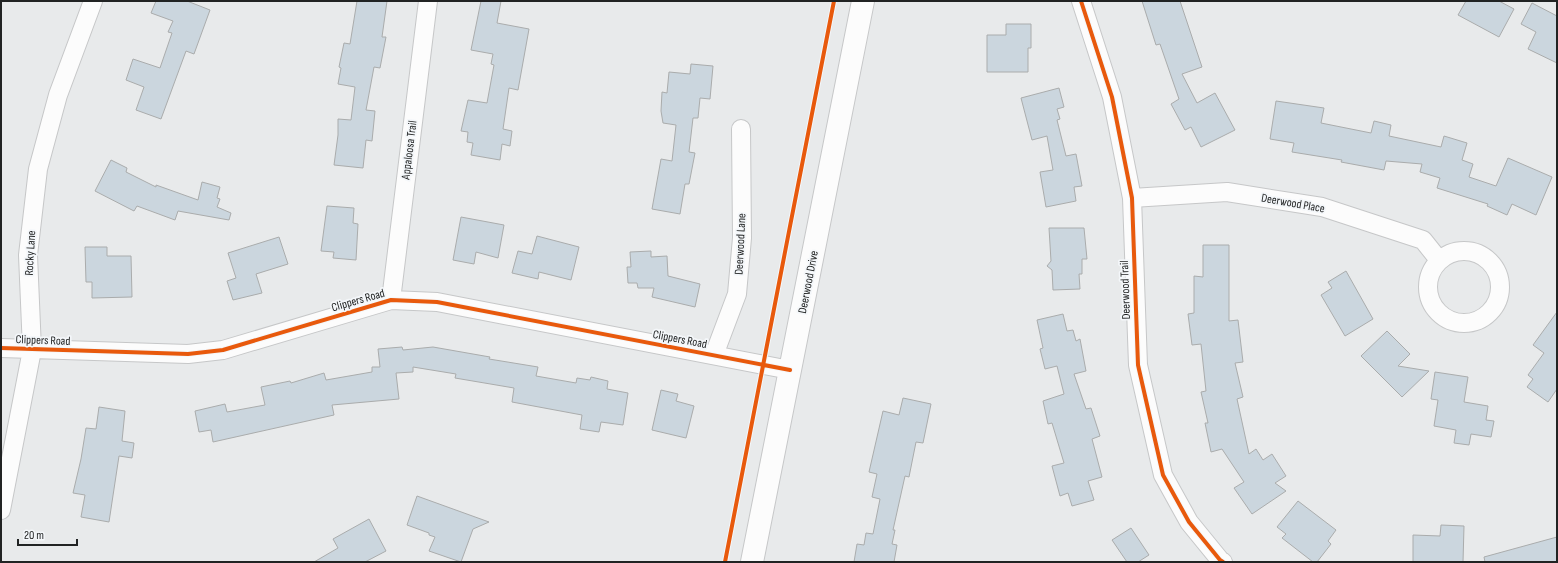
<svg xmlns="http://www.w3.org/2000/svg" width="1558" height="563" font-family="'Sofia Sans Condensed',sans-serif">
  <style>
    .building { fill: #cbd6de; stroke: #aaacac }
    .lines { fill: none; stroke-linecap: round; stroke-linejoin: round }
    .minor-casing { stroke: #c6c7c8; stroke-width: 20 }
    .tertiary-casing { stroke: #c6c7c8; stroke-width: 24 }
    .minor { stroke: #fcfcfc; stroke-width: 18 }
    .tertiary { stroke: #fcfcfc; stroke-width: 22 }
    .cycleway-casing { stroke: #f4f7fa; stroke-width: 6 }
    .cycleway { stroke: #e8590c; stroke-width: 4 }
    .labels { text-anchor: middle; stroke-width: 3.5; stroke-linejoin: round; paint-order: stroke }
    .street-label { font-size: 12px; fill: #212323; stroke: #f4f7fa }
  </style>
  <rect width="100%" height="100%" fill="#e8eaeb"/>
  <path class="building" d="M156,1H187L210,10L194,54L186,51L161,119L136,110L144,87L126,80L133,59L160,68L172,33L168,32L173,21L151,13Z
    M357,1H387L382,37H386L380,68L374,67L366,110L375,111L372,141L366,140L363,168L334,165L338,135V119L351,120L355,87L338,84L341,68L339,67L344,43L350,44Z
    M481,1H501L497,23L529,29L518,90L509,88L503,129L512,131L510,146L502,144L500,160L471,155L473,143L467,142L468,132L461,131L468,100L487,103L494,65L491,64L493,54L471,50Z
    M1142,1H1180L1202,67L1182,74L1197,103L1215,93L1235,130L1201,147L1191,127L1185,130L1171,104L1179,99L1160,44L1156,45Z
    M1466,1H1499L1514,9L1499,37L1458,15Z
    M1532,3L1557,16V63L1528,49L1536,32L1521,24Z
    M1006,24H1031V48H1028V72H987V35H1006Z
    M691,64L713,66L710,99L700,98L698,118H693L689,152L695,153L689,184H685L680,214L652,209L661,159L672,161L676,125L663,123L661,111L662,92L667,93L669,72L690,74Z
    M1059,88L1064,107L1057,109L1060,119L1057,120L1066,156L1076,154L1082,186L1074,187L1076,201L1046,207L1040,172L1053,170L1047,136L1032,140L1021,98Z
    M1276,101L1324,108L1321,123L1371,133L1374,121L1391,125L1389,136L1441,147L1444,136L1467,143L1462,160L1473,164L1469,177L1496,186L1508,158L1552,177L1536,215L1512,204L1507,215L1487,206L1488,204L1437,188L1440,178L1420,172L1422,164L1386,161L1384,170L1341,162L1342,160L1292,152L1294,143L1270,139Z
    M111,160L127,168L126,172L156,187V185L198,200L202,182L220,187L217,198L220,199L217,207L231,213L229,220L178,211L175,220L137,206L134,211L95,191Z
    M327,206L354,208L353,223L358,224L356,260L333,258L334,252L321,251Z
    M461,217L504,225L498,258L476,252L474,264L453,260Z
    M1049,228H1084L1087,259H1082V274H1079L1080,289L1053,290L1052,270L1047,266L1051,261Z
    M537,236L579,247L571,280L539,272L538,279L512,273L518,251L532,254Z
    M279,237L288,264L256,274L262,293L233,300L227,281L236,278L228,253Z
    M1203,245H1229V321L1238,320L1243,362L1235,363L1243,397L1237,399L1249,454L1256,449L1263,460L1272,454L1286,476L1275,483L1286,491L1252,514L1234,488L1244,482L1222,449L1211,452L1205,423H1208L1201,392L1206,391L1201,344L1192,345L1188,314L1194,313V276L1203,277Z
    M85,247H107V256H131L132,297L92,298V282H86Z
    M651,251V257L667,256L668,276L700,284L695,307L652,297L654,288H638L637,283H628L627,267H631L630,252Z
    M1346,271L1373,319L1345,336L1321,295L1332,288L1328,282Z
    M1557,312V389L1548,402L1527,387L1533,379L1528,375L1544,353L1533,345Z
    M1063,314L1067,331L1073,330L1076,341L1080,339L1086,371L1074,374L1086,409L1091,408L1100,436L1092,439L1102,477L1088,481L1094,500L1072,506L1068,493L1060,496L1052,466L1064,463L1052,423L1048,424L1043,401L1064,394L1057,366L1045,369L1040,349L1043,348L1037,320Z
    M1387,331L1410,354L1398,366L1429,371L1402,397L1361,356Z
    M402,347L403,350L433,347L490,357L489,359L538,367L536,376L576,383L577,378L590,380L591,377L608,381L607,389L628,393L623,425L601,422L599,432L580,429L582,415L512,402L514,388L455,378L456,374L413,367V372L396,373L399,399L332,405L334,415L213,442L211,430L199,432L195,411L225,404L227,412L265,405L261,387L290,381L291,383L324,373L326,380L372,372V367H380L378,349Z
    M1435,372L1468,377L1464,402L1488,406L1486,420L1494,421L1491,437L1471,434L1469,445L1454,443L1456,430L1434,426L1438,400L1431,399Z
    M661,390L678,394L676,401L694,406L686,438L652,430Z
    M903,398L931,404L923,443L916,442L909,477L905,476L893,530H895L892,544L897,545L894,562H854L857,544L864,545L866,533L873,534L880,499L872,497L877,474L869,472L883,411L899,415Z
    M99,407L125,411L122,441L134,443L132,458L119,456L109,522L81,517L85,495L73,493L81,459L86,428L96,429Z
    M417,496L489,522L473,529L461,562L429,551L435,537L429,535V533L407,525Z
    M1298,501L1336,530L1328,541L1331,544L1317,562H1313L1282,538L1286,534L1277,527Z
    M369,519L386,551L365,562H314L338,548L333,539Z
    M1441,525L1464,526L1463,562H1413V535L1440,536Z
    M1131,528L1149,555L1138,562H1127L1112,540Z
    M1557,537V562H1485L1484,557Z"/>
  <g class="lines">
    <defs>
      <path id="minor" d="M1081,1L1112,97L1132,198L1138,365L1163,475L1189,522L1220,560L1223,562
        M1132,198L1227,192L1322,207L1423,240L1439,260
        M1428 287a36 36 0 1 1 72 0a36 36 0 1 1-72 0Z
        M391,300L428,1
        M1,348L188,354L223,350L391,300L437,302L790,370
        M714,355L737,294L742,238L741,129
        M1,510L32,350L28,255L38,169L58,95L93,1"/>
      <path id="tertiary" d="M752,562L863,1"/>
    </defs>
    <use href="#minor" class="minor-casing"/>
    <use href="#tertiary" class="tertiary-casing"/>
    <use href="#minor" class="minor"/>
    <use href="#tertiary" class="tertiary"/>
    <defs>
      <path id="cycleway" d="M1081,1L1112,97L1132,198L1138,365L1163,475L1189,522L1220,560L1223,562
        M1,348L188,354L223,350L391,300L437,302L790,370
        M725,562C760,375 798,188 834,1"/>
    </defs>
    <use href="#cycleway" class="cycleway-casing"/>
    <use href="#cycleway" class="cycleway"/>
  </g>
  <g class="labels">
    <g class="street-label">
      <text transform="translate(409 150) rotate(-83)" y="4">Appaloosa Trail</text>
      <text transform="translate(1293 203) rotate(10)" y="4">Deerwood Place</text>
      <text transform="translate(740 244) rotate(-87)" y="4">Deerwood Lane</text>
      <text transform="translate(30 253) rotate(-87)" y="4">Rocky Lane</text>
      <text transform="translate(808 282) rotate(-79)" y="4">Deerwood Drive</text>
      <text transform="translate(1125 290) rotate(-92)" y="4">Deerwood Trail</text>
      <text transform="translate(358 300) rotate(-16)" y="4">Clippers Road</text>
      <text transform="translate(680 339) rotate(11)" y="4">Clippers Road</text>
      <text transform="translate(43 340) rotate(2)" y="4">Clippers Road</text>
    </g>
  </g>
  <rect width="1558" height="563" fill="none" stroke="#212323" stroke-width="4"/>
  <path d="M18 539v6h59v-6" fill="none" stroke="#212323" stroke-width="2"/>
  <text x="24" y="539" font-size="12" fill="#212323" stroke="#f4f7fa" stroke-width="3" paint-order="stroke">20 m</text>
</svg>
